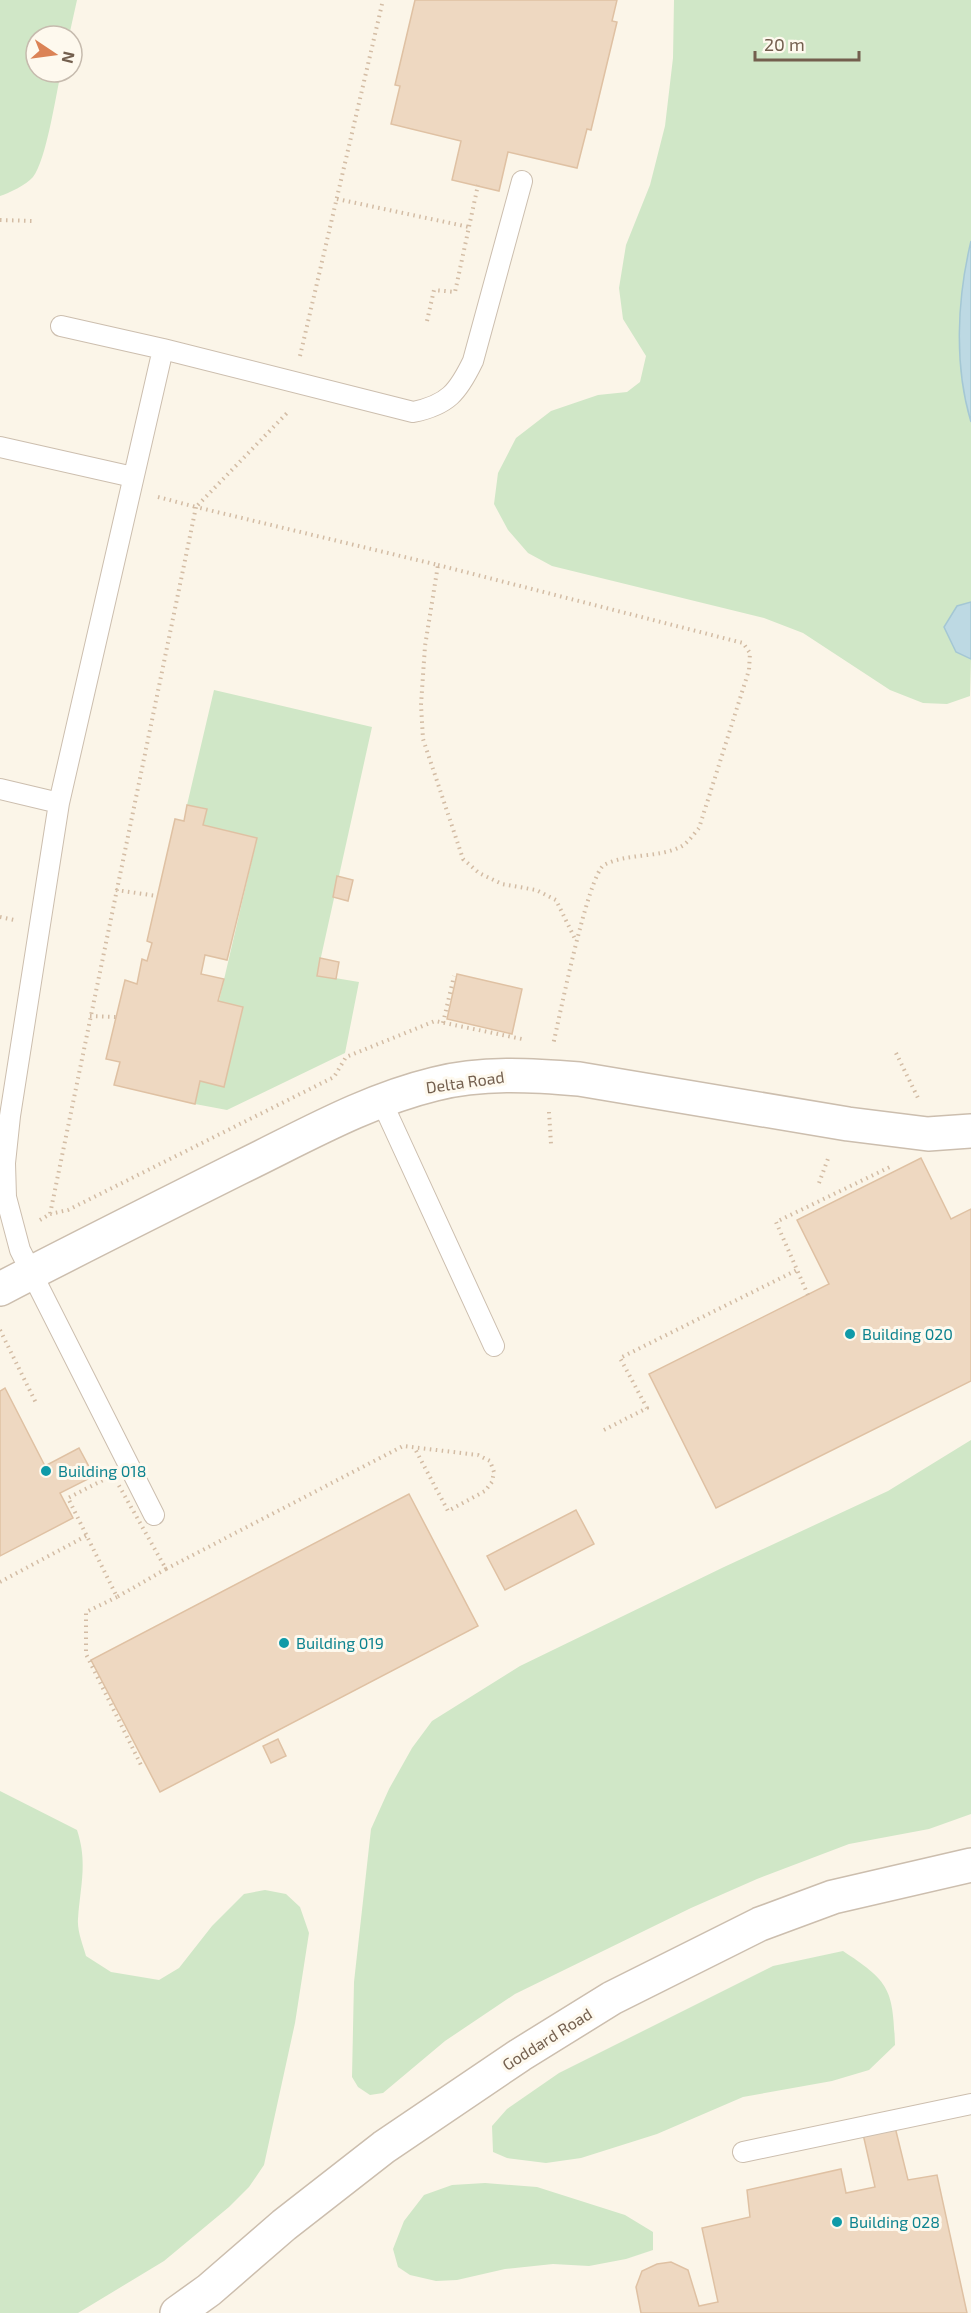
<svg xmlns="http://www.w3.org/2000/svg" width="971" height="2313" font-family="'Exo 2',sans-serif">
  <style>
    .green { fill: #d0e7c7 }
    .water { fill: #bdd9e3; stroke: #a4c7d4; stroke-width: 1.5 }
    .building { fill: #eed8c1; stroke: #dfc1a3; stroke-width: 1.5 }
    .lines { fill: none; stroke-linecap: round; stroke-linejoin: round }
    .service-casing { stroke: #ccbeae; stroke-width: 22 }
    .minor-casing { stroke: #ccbeae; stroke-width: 36 }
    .path { stroke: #d3bca4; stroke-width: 4; stroke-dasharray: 1.5 4.5; stroke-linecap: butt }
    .service { stroke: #fff; stroke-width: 20 }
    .minor { stroke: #fff; stroke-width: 33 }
    .culture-dot { fill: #0f9aa8; stroke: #fef9ee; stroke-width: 2 }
    .labels { text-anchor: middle; stroke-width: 6; stroke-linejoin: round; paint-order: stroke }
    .street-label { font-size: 16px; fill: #735f4e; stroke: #fef9ee }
    .culture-label { font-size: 16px; fill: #0d838f; stroke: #fef9ee; text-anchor: start }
  </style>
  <rect width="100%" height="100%" fill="#fbf5e8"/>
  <path class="green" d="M0,0H77L69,36H36V72H61C56,95 46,161 33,177C26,185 9,193 0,196Z
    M674,0H971V241C957,299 954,366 971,422V602L957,606L956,652L971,659L970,696L947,704L923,703L890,690L803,633L764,618L552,566L528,553L508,530L494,504L498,473L516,438L551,411L598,395L627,392L640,382L646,356L623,319L619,288L626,245L650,185L665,126L673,58Z
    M214,690L372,727L317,975L359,982L345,1053L227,1110L195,1104L257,838L203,825L207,809L187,805Z
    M971,1440V1814L929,1829L849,1844L757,1879L691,1908L515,1994L445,2041L383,2093L370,2095L358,2087L352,2077L354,1982L371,1829L389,1789L412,1748L432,1721L520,1666L724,1567L888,1491Z
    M0,1791L77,1830C88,1863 80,1887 78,1919C77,1931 83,1945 86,1956L111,1972L159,1980L179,1968L212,1926L244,1894L265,1890L286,1894L300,1907L309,1933L295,2023L264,2165L249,2187L229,2207L164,2261L78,2313H0Z
    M843,1951C890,1982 893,1989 895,2045L869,2070L832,2081L743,2097L657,2134L581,2158L546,2163L507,2158L493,2152L492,2126L507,2109L559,2073L773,1966Z
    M485,2183L537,2187L625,2215L653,2232V2250L626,2259L589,2266L553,2264L505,2269L457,2280L436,2281L410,2275L398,2267L393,2249L404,2221L424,2195L452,2185Z"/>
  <path class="water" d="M971,241V422C954,366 957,299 971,241Z
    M971,602V659L956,652L944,627L957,606Z"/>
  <path class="building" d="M415,0H617L612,21L617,22L591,130L587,129L577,168L508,152L499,191L452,180L461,141L391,124L400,86L395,85Z
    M187,805L207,809L203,825L257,838L227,960L205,955L201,974L224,979L218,1001L243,1007L224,1087L200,1081L195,1104L114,1085L120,1062L106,1059L125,980L137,984L142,959L147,961L152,943L147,941L175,819L184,821Z
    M337,876L353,880L348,901L333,897Z
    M320,958L339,962L336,979L317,976Z
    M457,974L522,989L512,1034L447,1019Z
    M921,1158L951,1219L971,1209V1381L716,1508L649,1374L829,1284L797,1220Z
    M5,1388L45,1466L79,1448L94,1476L60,1493L73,1518L0,1556V1391Z
    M409,1494L478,1626L160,1792L91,1660Z
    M576,1510L594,1544L505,1590L487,1556Z
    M278,1739L286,1756L271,1763L263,1746Z
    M895,2127L908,2180L937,2175L967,2313H641L636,2287L642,2271L657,2264L671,2262L688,2270L699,2306L718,2302L702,2228L750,2217L747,2190L841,2169L846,2193L875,2187L863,2134Z"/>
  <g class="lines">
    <defs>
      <path id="service" d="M61,326L163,349L413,412C448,405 458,392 473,361L522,181
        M0,447L133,477
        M0,789L59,803
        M381,1100L494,1346
        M154,1515L20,1250L6,1197L5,1163L10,1116L59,803L163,349
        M743,2152L971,2104"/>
      <path id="minor" d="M0,1289C79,1248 159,1208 239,1168C303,1137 365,1101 435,1084C481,1072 532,1075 579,1079L848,1124L928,1134L971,1131
        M177,2313L209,2290L284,2225L384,2147L520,2055L612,1998L760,1924L833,1897L971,1865"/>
    </defs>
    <use href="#service" class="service-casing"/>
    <use href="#minor" class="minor-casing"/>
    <path class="path" d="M337,199L469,227
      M0,220L33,221
      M427,321L434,290L455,292L478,185
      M300,356L383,0
      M158,497L196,507L287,413
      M438,565L743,643L750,653L749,670L699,828C694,834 687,844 680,847C659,858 626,853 604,865C588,875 559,1019 553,1045
      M116,890L157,896
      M0,917L14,920
      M90,1016L117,1017
      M443,1023L454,976
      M896,1053L918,1098
      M549,1112L551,1144
      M819,1183L829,1156
      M50,1214L68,1210L334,1077L346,1057L435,1021L522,1039
      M40,1220L50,1214L196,507L438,565L425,646L421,705L423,739L463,859L479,873L502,884L536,890L556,900L576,941
      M808,1295L776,1222L892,1166
      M0,1330L36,1403
      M604,1430L647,1408L620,1358L797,1270
      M113,1475L166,1569L117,1597L68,1498Z
      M166,1569L403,1446L478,1455L490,1461L494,1472L492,1482L485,1491L448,1511L414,1447
      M0,1582L86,1536
      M117,1597L86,1612V1654L142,1767"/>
    <use href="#service" class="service"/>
    <use href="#minor" class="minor"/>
  </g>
  <g class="culture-dot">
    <circle cx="850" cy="1334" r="6"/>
    <circle cx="46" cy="1471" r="6"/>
    <circle cx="284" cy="1643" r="6"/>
    <circle cx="837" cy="2222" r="6"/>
  </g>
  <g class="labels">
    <g class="street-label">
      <text transform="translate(465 1082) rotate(-8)" y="6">Delta Road</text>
      <text transform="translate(547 2039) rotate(-32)" y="6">Goddard Road</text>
    </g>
    <g class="culture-label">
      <text x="862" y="1340">Building 020</text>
      <text x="58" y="1477">Building 018</text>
      <text x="296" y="1649">Building 019</text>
      <text x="849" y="2228">Building 028</text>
    </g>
  </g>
  <g transform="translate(54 54) rotate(103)"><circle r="28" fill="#fef9ee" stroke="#c6bbae" stroke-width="1.5"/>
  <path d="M0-4.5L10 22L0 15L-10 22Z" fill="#db8356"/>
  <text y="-9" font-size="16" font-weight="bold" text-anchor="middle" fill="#735f4e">N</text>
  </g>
  <path d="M755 51v9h104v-9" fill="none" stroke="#735f4e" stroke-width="3"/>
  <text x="764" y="51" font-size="18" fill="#735f4e" stroke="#fef9ee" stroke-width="4.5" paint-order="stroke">20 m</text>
</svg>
